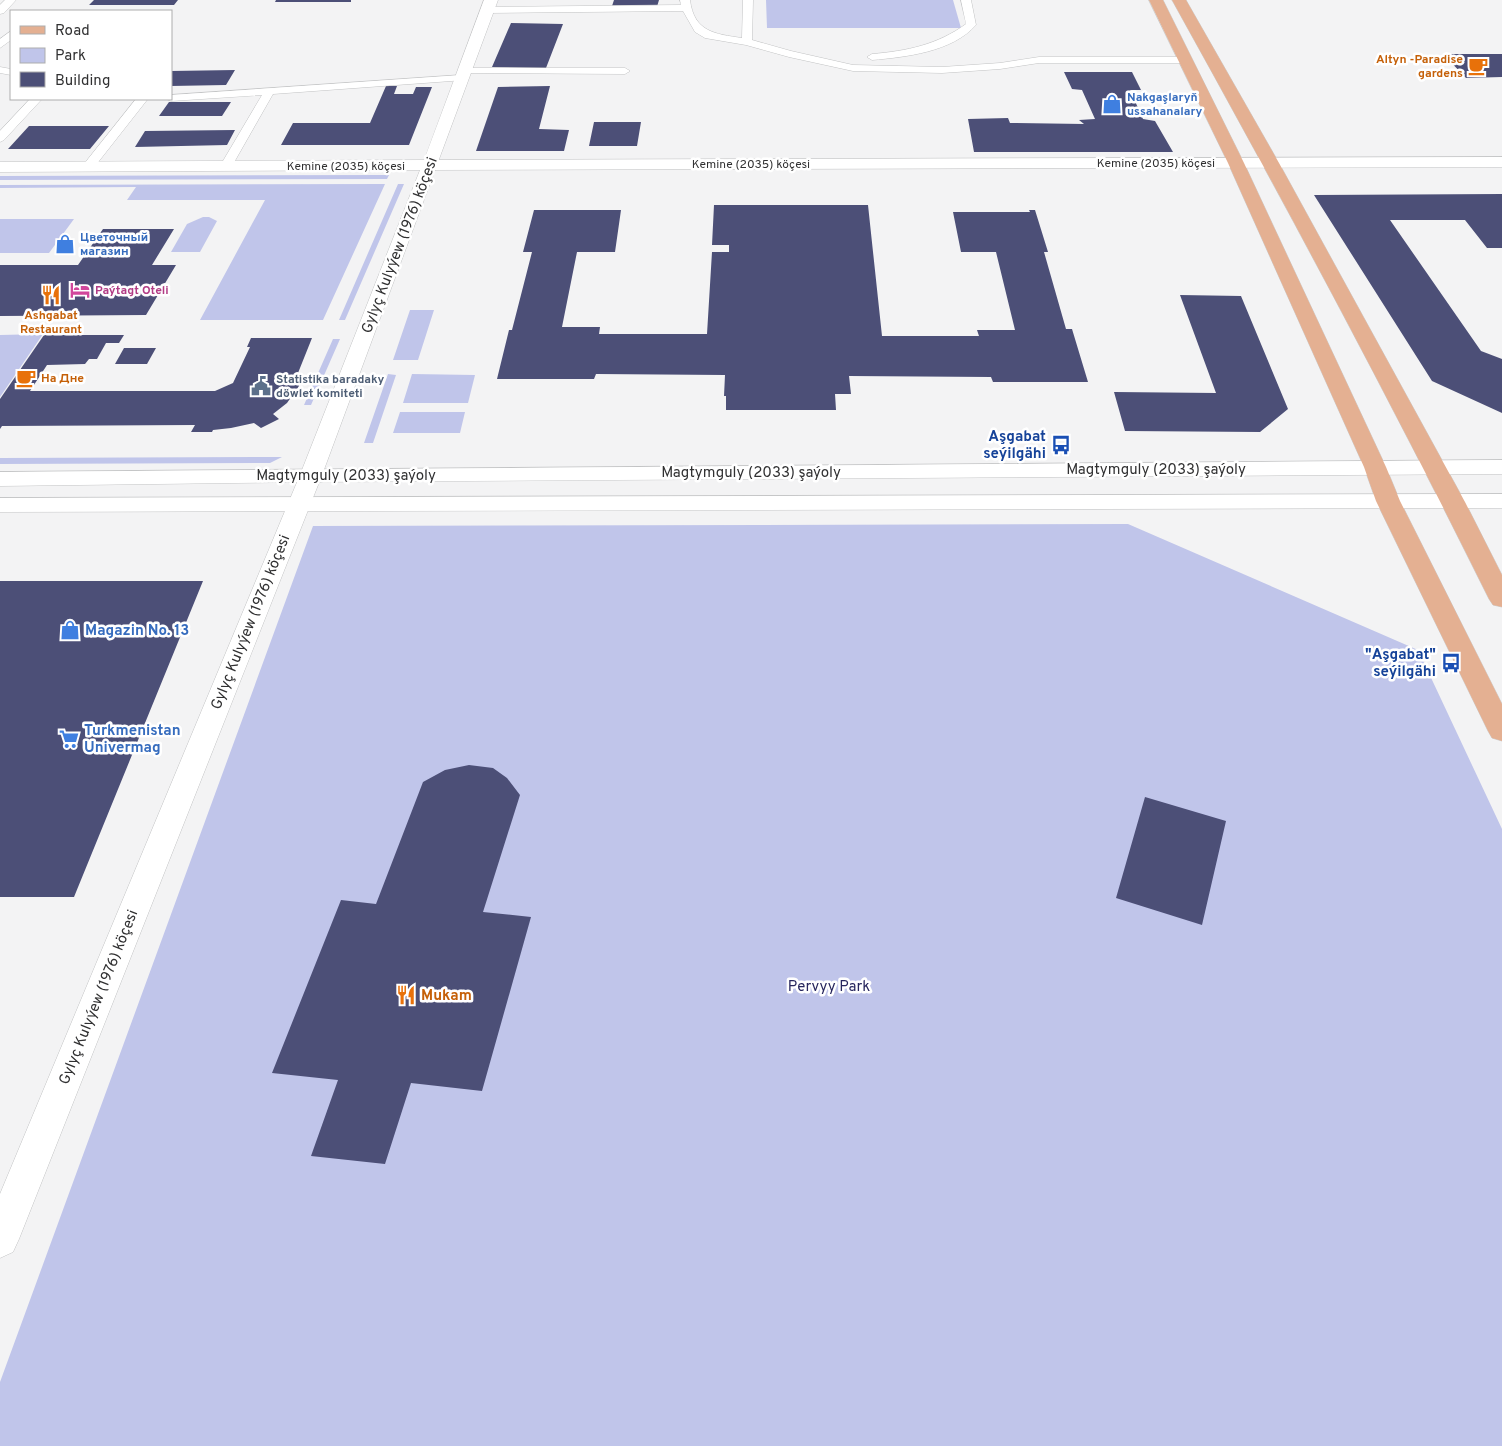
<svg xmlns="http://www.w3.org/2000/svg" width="1502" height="1446" font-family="Overpass,sans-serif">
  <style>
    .green { fill: #c0c5ea }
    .building { fill: #4c4f77 }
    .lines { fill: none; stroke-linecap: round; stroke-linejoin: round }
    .service-casing { stroke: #c2c3c4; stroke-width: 1 }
    .minor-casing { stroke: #c2c3c4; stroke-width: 1 }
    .tertiary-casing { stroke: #c2c3c4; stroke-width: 1 }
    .secondary-casing { stroke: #c2c3c4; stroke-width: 1 }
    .primary-casing { stroke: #cecece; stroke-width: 1 }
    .service { fill: #fff; fill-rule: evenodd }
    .minor { fill: #fff; fill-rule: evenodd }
    .tertiary { fill: #fff; fill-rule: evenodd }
    .secondary { fill: #fff; fill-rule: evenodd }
    .primary { fill: #e4b092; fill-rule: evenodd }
    .labels { text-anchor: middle; stroke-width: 5; stroke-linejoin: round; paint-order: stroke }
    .far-food-label { font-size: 12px; font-weight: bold; fill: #c56008; stroke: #fff; text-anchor: end }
    .far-shop-label { font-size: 12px; font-weight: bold; fill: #366cbe; stroke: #fff; text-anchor: start }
    .far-street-label { font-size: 12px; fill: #313132; stroke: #fff }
    .far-hotel-label { font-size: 12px; font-weight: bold; fill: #b23c85; stroke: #fff; text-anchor: start }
    .far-service-label { font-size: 12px; font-weight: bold; fill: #4e5e75; stroke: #fff; text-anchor: start }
    .street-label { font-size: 15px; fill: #313132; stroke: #fff }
    .transit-label { font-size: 15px; font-weight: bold; fill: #164399; stroke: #fff; text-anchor: end }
    .shop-label { font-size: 15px; font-weight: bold; fill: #366cbe; stroke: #fff; text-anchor: start }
    .park-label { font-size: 15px; fill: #27265d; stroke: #fff }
    .food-label { font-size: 15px; font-weight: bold; fill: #c56008; stroke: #fff; text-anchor: start }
  </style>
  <rect width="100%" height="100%" fill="#f3f3f4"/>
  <path class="green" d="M766,0H953L961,28H767Z
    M389,175L387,179L0,180V176Z
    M385,184L323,320H200L265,200H127L136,187L0,188V185Z
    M398,184H404L345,320H339Z
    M203,217H209L217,221L200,252H171L187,224Z
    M0,219H74L49,253H0Z
    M410,310H434L418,360H393Z
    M43,334L0,397V335Z
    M333,339H340L311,405H304Z
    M388,374L396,375L373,443H364Z
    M412,374L475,375L468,403H403Z
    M400,412H465L460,433H393Z
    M282,457L270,463L0,464V458Z
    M1128,524L1418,650L1502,829V1446H0V1382L313,526Z"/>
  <path class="building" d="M94,0H178L174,5H89Z
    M276,0H351V2H275Z
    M614,0H659L656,10L611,9Z
    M511,23L563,24L546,68L492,67Z
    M1443,54H1502V77L1466,78Z
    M235,70L226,85L171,86V71Z
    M1064,72H1132L1141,90H1130L1143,119L1155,121L1173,152H974L968,119L1008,118L1010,123L1084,124L1079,120L1095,119L1082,90L1072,89Z
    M386,86H397L394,94H413L416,87H432L409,145H281L293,123H370Z
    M550,86L539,129L569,130L564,151H476L498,87Z
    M169,102H231L222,116H159Z
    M594,122H641L637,146H589Z
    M29,126H109L90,149H8Z
    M235,130L227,145L135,147L145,131Z
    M1502,194V248H1487L1465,220H1390L1481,351L1502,359V413L1432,381L1314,195Z
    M714,205H868L882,336H979L977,330H1015L996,252H961L953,212H1030L1029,210H1035L1048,252H1044L1066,329H1072L1088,382H993L991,377L849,376L851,394H835L836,410H726V396H724L725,375L596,374L594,379H497L509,330H512L532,252H523L534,210H621L615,252H577L562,327H600L599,334H707L712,252H729V245H712Z
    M103,229H174L152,265H176L146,315L0,316V265H78Z
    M1180,295L1241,296L1288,409L1260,432L1125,431L1114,392L1216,393Z
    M44,335H124L119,343H106L97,359H89L85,364L47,365L30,391H215L233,383L250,347H247L251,338H312L294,383H300L296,393H294L287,403L273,414L279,419L261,428L254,423L231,428L213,430L212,432H191L195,425L2,426L0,429V399Z
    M124,348H156L147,364H115Z
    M0,581H203L74,897H0Z
    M469,765L493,768L507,778L520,795L483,912L531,917L482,1091L411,1083L385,1164L311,1156L338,1080L272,1073L341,900L376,904L423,782L445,770Z
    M1145,797L1226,821L1202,925L1116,898Z"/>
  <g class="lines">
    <defs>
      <path id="service" d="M5,0H16L4,13L0,14V5Z
        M680,0H690C694,32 715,34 742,38L743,0H753L752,40L791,51L853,65L942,67L1000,63L1039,57H1185L1190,60L1185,63H1039L1000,69L942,73L853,71L789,57L746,45L705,38L695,32L683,11L487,13L482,10L487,7L681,5Z
        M961,0H971L976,25C952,52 906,57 872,60L867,57L872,54C907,51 937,45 966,24Z
        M11,31V40L0,48V39Z
        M0,67L11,69V75L0,73Z
        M464,68H625L630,71L625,74L460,73L459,71Z
        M461,75L466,78L465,80L273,94L232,166L226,170L220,166L262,95L171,101L166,99H171V95Z
        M30,99H42L4,140L0,142V131Z
        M136,99L147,100L92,170H84L82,167L84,164Z"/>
      <path id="minor" d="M484,0H498L322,475L19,1239L13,1252L0,1258V1194L300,475L420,170L0,172V162L424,160Z"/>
      <path id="tertiary" d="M1502,157V167L430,170L424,169L422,165L424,161L430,160Z"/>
      <path id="secondary" d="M1502,460V474L311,482L0,486V472Z
        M1502,494V508L0,512V498Z"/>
      <path id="primary" d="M1149,0H1163L1244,163L1386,467L1400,501L1502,704V741L1492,738L1488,731L1376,501L1364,467L1228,163Z
        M1172,0H1186L1279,163L1465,502L1502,575V607L1493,605L1489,599C1389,397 1282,198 1172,0Z"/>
    </defs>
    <use href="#service" class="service-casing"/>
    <use href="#minor" class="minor-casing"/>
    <use href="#tertiary" class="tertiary-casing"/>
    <use href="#secondary" class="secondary-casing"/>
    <use href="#primary" class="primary-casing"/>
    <use href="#service" class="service"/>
    <use href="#minor" class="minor"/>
    <use href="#tertiary" class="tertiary"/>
    <use href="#secondary" class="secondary"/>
    <use href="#primary" class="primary"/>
  </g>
  <defs>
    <symbol id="cafe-bare" viewBox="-9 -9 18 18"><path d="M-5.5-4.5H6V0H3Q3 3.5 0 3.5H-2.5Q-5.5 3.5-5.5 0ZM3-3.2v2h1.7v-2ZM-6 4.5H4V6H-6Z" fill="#e8710a" stroke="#fff" stroke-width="2.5" paint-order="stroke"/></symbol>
    <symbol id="shop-bare" viewBox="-9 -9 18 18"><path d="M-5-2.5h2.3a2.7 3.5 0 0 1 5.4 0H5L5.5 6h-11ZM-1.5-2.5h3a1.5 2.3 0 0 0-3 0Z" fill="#3f7fe0" stroke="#fff" stroke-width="2.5" paint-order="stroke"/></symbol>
    <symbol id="hotel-bare" viewBox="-9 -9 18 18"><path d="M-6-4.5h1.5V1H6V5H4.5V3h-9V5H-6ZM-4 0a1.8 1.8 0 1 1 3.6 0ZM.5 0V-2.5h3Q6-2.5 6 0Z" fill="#d1479c" stroke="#fff" stroke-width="2.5" paint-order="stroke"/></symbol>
    <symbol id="restaurant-bare" viewBox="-9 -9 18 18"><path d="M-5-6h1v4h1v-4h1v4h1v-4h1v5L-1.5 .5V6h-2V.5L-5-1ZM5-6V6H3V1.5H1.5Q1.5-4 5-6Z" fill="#e8710a" stroke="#fff" stroke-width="2.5" paint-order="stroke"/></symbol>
    <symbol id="civic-bare" viewBox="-9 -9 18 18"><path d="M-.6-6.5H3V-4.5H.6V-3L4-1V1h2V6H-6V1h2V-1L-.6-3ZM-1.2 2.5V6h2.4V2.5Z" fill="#5c6f8a" stroke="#fff" stroke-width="2.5" paint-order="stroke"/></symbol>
    <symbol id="bus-bare" viewBox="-9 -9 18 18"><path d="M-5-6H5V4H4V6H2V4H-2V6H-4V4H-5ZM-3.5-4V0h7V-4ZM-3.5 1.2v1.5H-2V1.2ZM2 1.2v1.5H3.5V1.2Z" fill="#1a4fb4" stroke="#fff" stroke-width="2.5" paint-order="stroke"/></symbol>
    <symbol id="supermarket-bare" viewBox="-9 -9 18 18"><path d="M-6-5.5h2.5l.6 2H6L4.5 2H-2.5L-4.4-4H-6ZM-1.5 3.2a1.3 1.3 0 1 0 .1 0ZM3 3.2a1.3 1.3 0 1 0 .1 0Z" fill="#3f7fe0" stroke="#fff" stroke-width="2.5" paint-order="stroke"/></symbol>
  </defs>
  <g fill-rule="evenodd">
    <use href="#cafe-bare" x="1464" y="52" width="28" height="28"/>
    <use href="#shop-bare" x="1098" y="90" width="28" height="28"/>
    <use href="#shop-bare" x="51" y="230" width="28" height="28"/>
    <use href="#hotel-bare" x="66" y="276" width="28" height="28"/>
    <use href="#restaurant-bare" x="37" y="281" width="28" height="28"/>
    <use href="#cafe-bare" x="12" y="364" width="28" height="28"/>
    <use href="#civic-bare" x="247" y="372" width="28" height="28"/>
    <use href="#bus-bare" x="1047" y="431" width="28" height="28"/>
    <use href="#shop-bare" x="56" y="616" width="28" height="28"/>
    <use href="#bus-bare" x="1437" y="649" width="28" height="28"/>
    <use href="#supermarket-bare" x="55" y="725" width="28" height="28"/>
    <use href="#restaurant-bare" x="392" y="981" width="28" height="28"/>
  </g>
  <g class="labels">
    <g class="far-food-label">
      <text x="1463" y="63">Altyn -Paradise<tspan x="1463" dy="14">gardens</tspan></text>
      <text x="51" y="319" text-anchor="middle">Ashgabat<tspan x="51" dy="14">Restaurant</tspan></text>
      <text x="41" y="382" text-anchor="start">На Дне</text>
    </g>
    <g class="far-shop-label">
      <text x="1127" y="101">Nakgaşlaryň<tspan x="1127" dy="14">ussahanalary</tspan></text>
      <text x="80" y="241">Цветочный<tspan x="80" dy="14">магазин</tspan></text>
    </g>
    <g class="far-street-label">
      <text x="1156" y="167">Kemine (2035) köçesi</text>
      <text x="751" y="168">Kemine (2035) köçesi</text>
      <text x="346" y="170">Kemine (2035) köçesi</text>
    </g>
    <g class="far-hotel-label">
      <text x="95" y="294">Paýtagt Oteli</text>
    </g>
    <g class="far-service-label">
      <text x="276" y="383">Statistika baradaky<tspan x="276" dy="14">döwlet komiteti</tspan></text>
    </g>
    <g class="street-label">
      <text transform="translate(399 245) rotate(-69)" y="5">Gylyç Kulyýew (1976) köçesi</text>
      <text x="1156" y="474">Magtymguly (2033) şaýoly</text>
      <text x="751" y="477">Magtymguly (2033) şaýoly</text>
      <text x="346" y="480">Magtymguly (2033) şaýoly</text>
      <text transform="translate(250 622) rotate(-68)" y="5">Gylyç Kulyýew (1976) köçesi</text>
      <text transform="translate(98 997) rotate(-68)" y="5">Gylyç Kulyýew (1976) köçesi</text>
    </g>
    <g class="transit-label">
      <text x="1046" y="441">Aşgabat<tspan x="1046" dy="17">seýilgähi</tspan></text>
      <text x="1436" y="659">"Aşgabat"<tspan x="1436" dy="17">seýilgähi</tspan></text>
    </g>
    <g class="shop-label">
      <text x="85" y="635">Magazin No. 13</text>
      <text x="84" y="735">Turkmenistan<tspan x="84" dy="17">Univermag</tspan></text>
    </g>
    <g class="park-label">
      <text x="829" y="991">Pervyy Park</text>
    </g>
    <g class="food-label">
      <text x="421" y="1000">Mukam</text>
    </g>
  </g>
  <rect x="10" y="10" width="162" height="90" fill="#ffffff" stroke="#adadad"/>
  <rect x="20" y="26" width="25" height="8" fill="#e4b092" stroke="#adadad"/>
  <text x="55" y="35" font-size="15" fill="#313132">Road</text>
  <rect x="20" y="48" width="25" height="15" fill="#c0c5ea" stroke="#adadad"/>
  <text x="55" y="60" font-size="15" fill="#313132">Park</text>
  <rect x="20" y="72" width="25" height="15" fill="#4c4f77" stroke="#adadad"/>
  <text x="55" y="85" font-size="15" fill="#313132">Building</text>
</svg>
